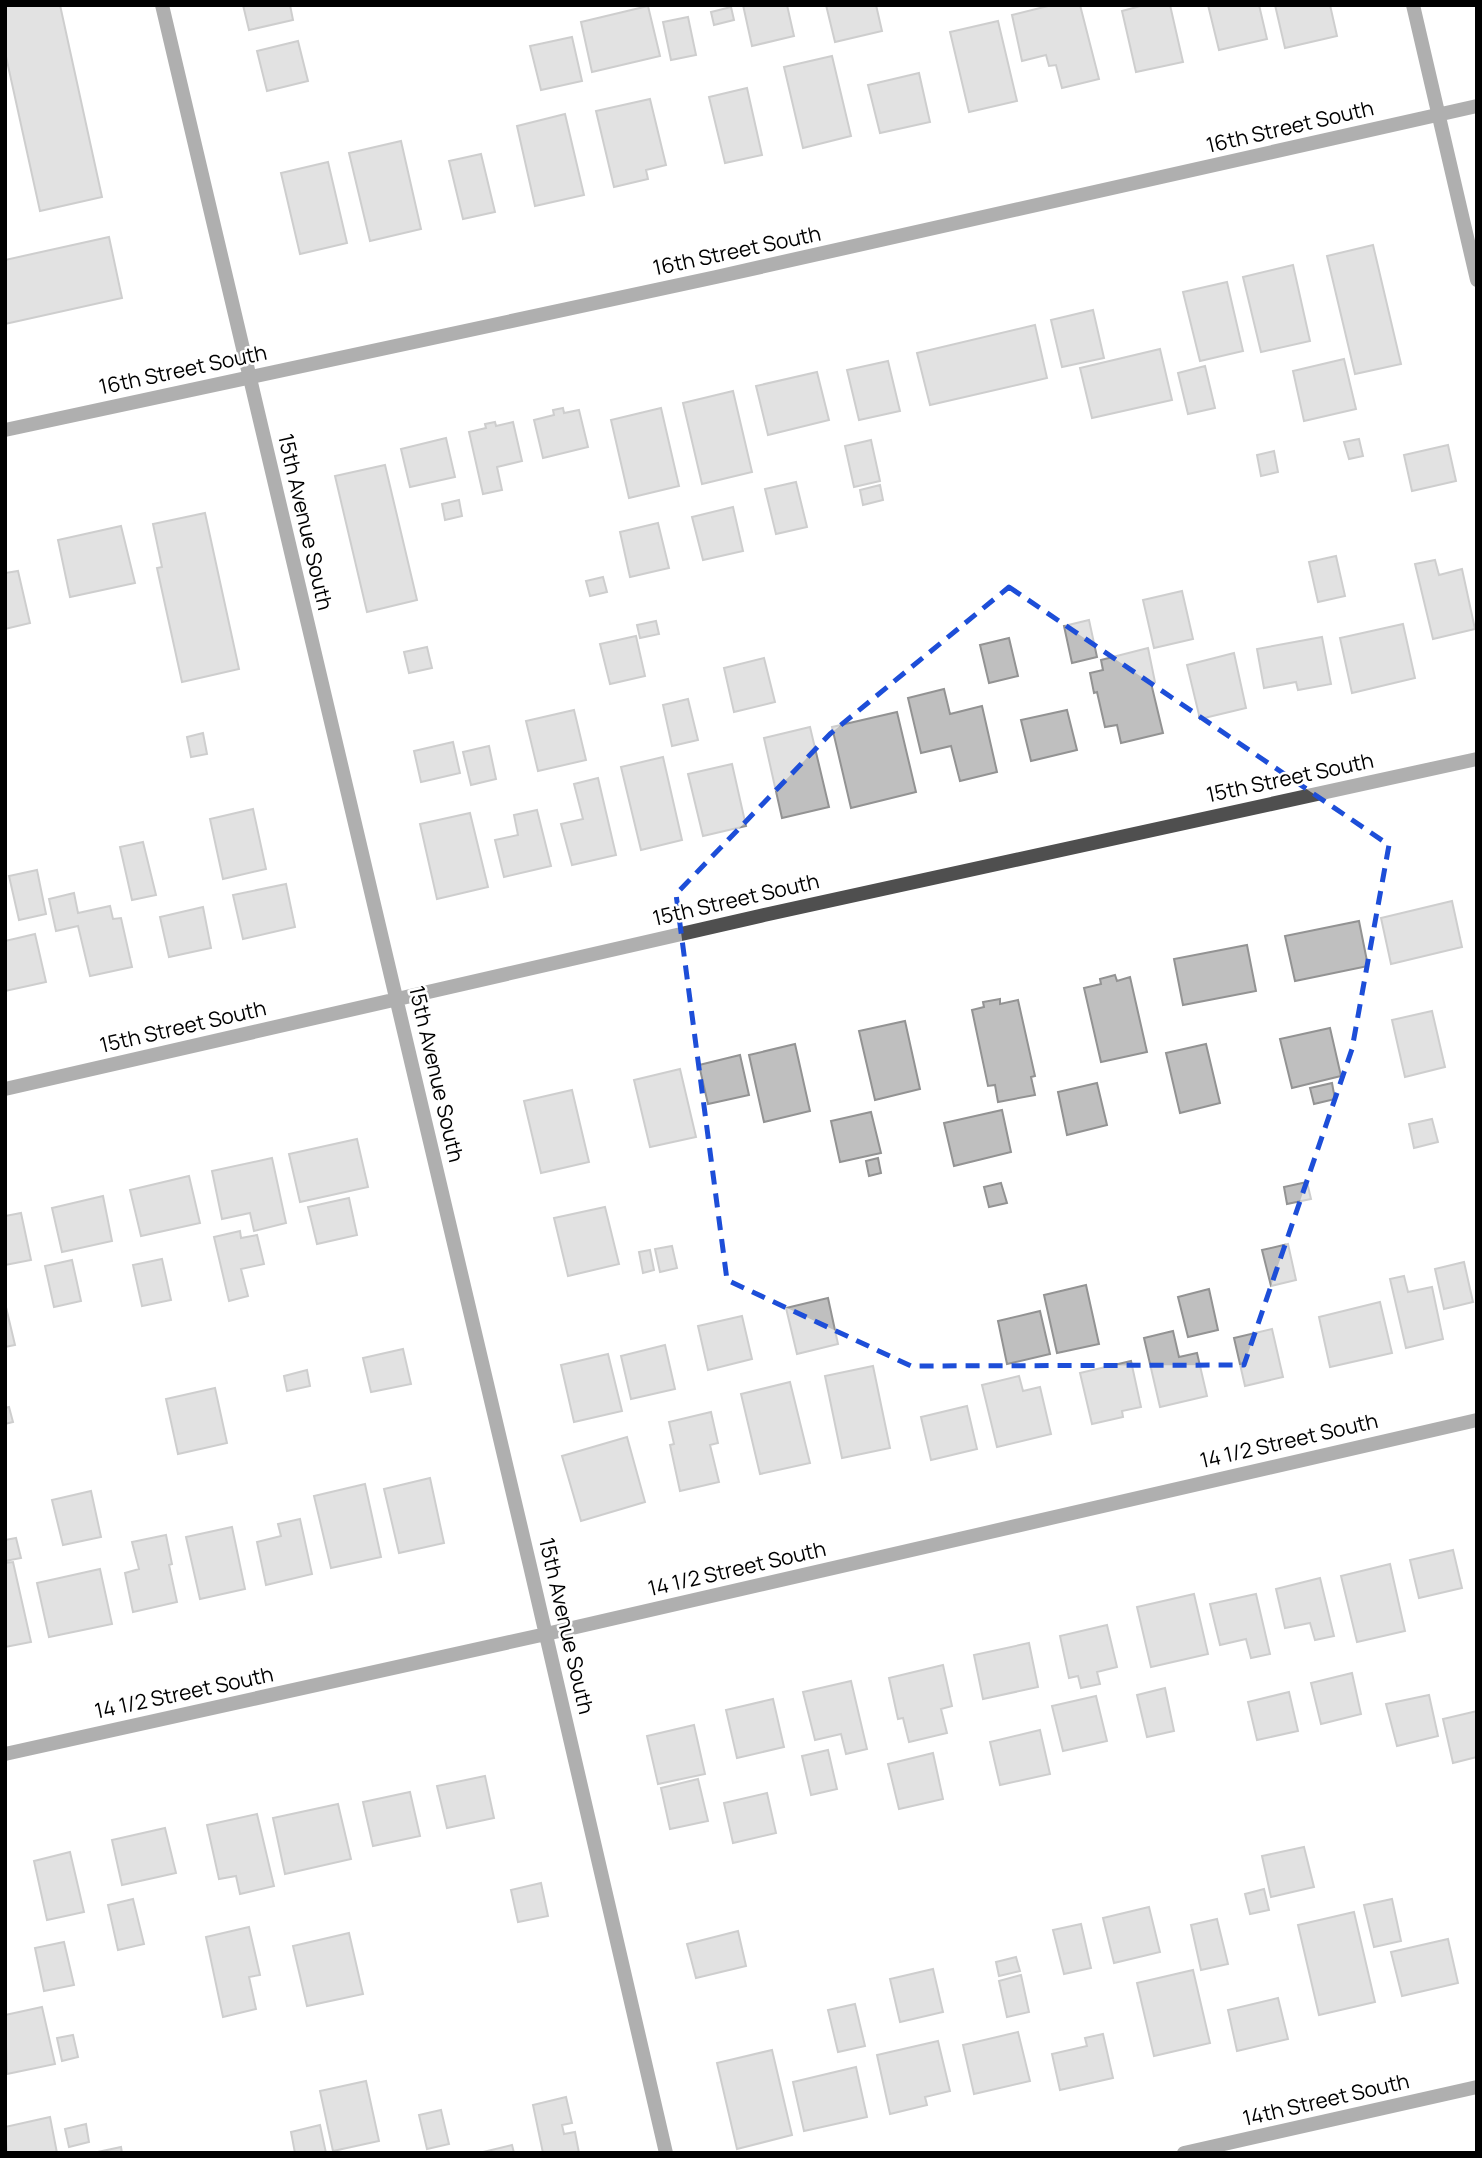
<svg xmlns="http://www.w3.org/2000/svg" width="1482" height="2158" font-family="Manrope,sans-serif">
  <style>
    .building { fill: #bfbfbf; stroke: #939393; stroke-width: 2 }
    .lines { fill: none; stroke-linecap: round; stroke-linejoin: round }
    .street { stroke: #4f4f4f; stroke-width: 14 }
    .marked { fill: none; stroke: #1d4ed8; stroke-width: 5; stroke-dasharray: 14 9; stroke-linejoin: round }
    .labels { text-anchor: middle; stroke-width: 5; stroke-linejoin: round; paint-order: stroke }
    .street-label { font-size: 21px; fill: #000; stroke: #fff }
  </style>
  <rect width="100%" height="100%" fill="#fff"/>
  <path class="building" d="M5,5H60L102,197L40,211L5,52Z
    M243,5H290L293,20L249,30Z
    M743,5H787L794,36L752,46Z
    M826,5H876L882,31L835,42Z
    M1052,5H1080L1099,79L1062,88L1056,65L1049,66L1046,55L1022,61L1012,15Z
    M1144,5H1170L1183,62L1136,72L1122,11Z
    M1208,5H1259L1267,39L1219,50Z
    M1275,5H1330L1337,36L1285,48Z
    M648,6L660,56L592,72L581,22Z
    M731,7L734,20L714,25L711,12Z
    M688,17L696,55L671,60L663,22Z
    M998,21L1017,101L969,112L950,32Z
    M572,37L582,81L541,90L530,46Z
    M298,41L308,81L267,91L257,51Z
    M832,56L851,136L803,148L784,67Z
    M919,73L930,122L880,133L868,85Z
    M747,88L762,155L725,163L709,97Z
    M650,99L666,165L646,170L648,179L614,187L596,111Z
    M565,114L584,195L535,206L517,126Z
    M401,141L421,229L370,241L349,153Z
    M481,154L495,212L463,219L449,161Z
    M328,162L347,243L300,254L281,173Z
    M109,237L122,298L5,324V260Z
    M1373,245L1401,364L1355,374L1327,256Z
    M1293,265L1310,341L1261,352L1243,277Z
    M1227,282L1243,351L1200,361L1183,292Z
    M1093,310L1104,358L1062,367L1051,320Z
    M1035,325L1047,378L930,405L917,353Z
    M1160,349L1172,400L1092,418L1080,368Z
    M1344,359L1356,409L1304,421L1293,371Z
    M888,361L900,411L859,420L847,370Z
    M1205,366L1215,408L1188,414L1178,373Z
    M817,372L829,420L768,435L756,386Z
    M733,391L752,472L702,484L683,403Z
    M563,408L564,413L579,410L588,447L543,458L534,420L554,415L553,410Z
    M661,408L679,486L629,498L611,420Z
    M495,422L496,426L513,422L522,461L497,467L502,490L483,494L469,432L486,428L485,424Z
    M446,438L455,477L410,487L401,449Z
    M1359,439L1363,456L1349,459L1344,442Z
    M871,440L880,481L854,487L845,446Z
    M1448,445L1456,481L1412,491L1404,455Z
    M1274,451L1278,472L1261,476L1257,455Z
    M385,465L417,600L367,612L335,476Z
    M796,482L807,527L776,534L765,489Z
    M880,485L883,500L863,505L860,490Z
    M459,500L462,516L445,520L442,504Z
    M733,507L743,551L703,560L692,517Z
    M205,513L239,669L182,682L157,568L162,567L153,524Z
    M658,523L669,568L630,577L620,532Z
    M121,526L135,583L70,597L58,540Z
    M1336,556L1345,596L1318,602L1309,562Z
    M1435,560L1439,575L1462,569L1475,629L1433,639L1415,564Z
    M18,571L30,623L5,629V573Z
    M603,577L607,592L590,596L586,581Z
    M1182,591L1193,639L1154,648L1143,600Z
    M1089,620L1097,657L1072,663L1064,626Z
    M656,621L659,634L640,638L637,625Z
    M1403,624L1415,678L1352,693L1340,638Z
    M636,636L645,676L610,684L600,644Z
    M1322,637L1331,684L1298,690L1296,682L1264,688L1257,649Z
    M1009,638L1018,676L989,683L980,645Z
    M427,647L432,668L409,673L404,652Z
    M1148,648L1155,682L1151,683L1163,733L1121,743L1117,725L1105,727L1097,692L1094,693L1090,673L1103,670L1101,660Z
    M1234,653L1246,708L1200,719L1187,665Z
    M764,658L775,702L734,712L724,668Z
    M944,689L950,714L982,706L997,772L960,781L951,746L921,753L908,698Z
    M688,699L698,740L672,746L663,705Z
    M574,710L586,760L538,771L526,721Z
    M1067,710L1077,750L1031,761L1021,720Z
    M897,712L916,792L851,808L832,727Z
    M810,727L829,807L782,818L764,738Z
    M203,733L207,754L191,757L187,737Z
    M453,742L460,773L421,782L414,751Z
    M489,746L496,779L471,785L463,752Z
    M663,757L682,840L641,850L621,767Z
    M732,764L746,826L703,836L688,774Z
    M598,778L616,855L572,865L561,824L583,819L574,784Z
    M253,809L266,869L223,879L210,819Z
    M537,810L551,866L504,877L495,840L518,835L514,815Z
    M470,813L488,887L437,899L420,824Z
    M143,842L156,895L132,900L120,847Z
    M37,870L46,914L19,920L9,876Z
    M286,884L295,927L243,939L233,895Z
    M74,893L78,913L110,906L113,919L121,918L132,967L90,976L78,926L56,931L49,899Z
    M1452,901L1462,947L1391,964L1381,918Z
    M203,907L211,948L169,957L160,917Z
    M1359,921L1368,966L1295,981L1285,936Z
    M35,934L46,982L5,991V941Z
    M1247,945L1256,991L1183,1005L1174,959Z
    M1115,975L1117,981L1130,977L1147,1052L1101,1062L1084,988L1101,984L1100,979Z
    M1000,999V1004L1018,1000L1035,1076L1031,1077L1035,1095L998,1102L995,1085L988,1086L972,1010L984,1007L983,1002Z
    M1432,1011L1445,1067L1405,1077L1392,1020Z
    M905,1021L920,1089L875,1100L859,1031Z
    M1330,1028L1341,1076L1292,1088L1280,1039Z
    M795,1044L810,1111L764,1122L749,1055Z
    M1206,1044L1220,1103L1180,1113L1166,1053Z
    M740,1055L749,1095L708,1104L699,1065Z
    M680,1069L696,1137L650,1147L634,1080Z
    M1097,1083L1107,1125L1067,1135L1058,1092Z
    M1332,1083L1335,1099L1314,1104L1310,1088Z
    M572,1090L589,1162L541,1173L524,1101Z
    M1002,1110L1011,1152L954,1166L944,1123Z
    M871,1112L881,1153L840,1162L831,1121Z
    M1432,1119L1438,1142L1414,1148L1409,1124Z
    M357,1139L368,1187L300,1202L289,1154Z
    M272,1158L286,1223L254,1231L250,1213L222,1219L212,1171Z
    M878,1158L881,1173L869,1176L866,1161Z
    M189,1176L200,1223L141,1236L130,1190Z
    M1307,1182L1311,1199L1287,1204L1284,1187Z
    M1001,1183L1007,1203L989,1207L984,1187Z
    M103,1196L112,1241L62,1252L52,1208Z
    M349,1198L357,1235L317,1244L308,1207Z
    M605,1207L619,1264L568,1276L554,1218Z
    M21,1213L31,1260L5,1265V1216Z
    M240,1231L241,1238L257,1235L264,1264L241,1269L248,1296L229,1301L214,1237Z
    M1288,1244L1296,1280L1271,1286L1262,1250Z
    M672,1246L677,1268L660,1272L655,1249Z
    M650,1250L654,1270L643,1273L639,1252Z
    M162,1259L171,1300L142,1306L133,1265Z
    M72,1260L81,1301L54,1307L45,1266Z
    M1464,1262L1473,1302L1444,1309L1435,1269Z
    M1404,1276L1408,1292L1432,1287L1443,1339L1406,1348L1390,1279Z
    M1086,1285L1099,1344L1057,1353L1044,1295Z
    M1209,1289L1218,1330L1188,1337L1178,1297Z
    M828,1298L838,1344L797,1354L786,1308Z
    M1380,1302L1392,1353L1330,1367L1319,1317Z
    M5,1303L15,1345L5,1347Z
    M1040,1311L1050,1354L1007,1364L998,1321Z
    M742,1316L752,1359L708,1370L698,1326Z
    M1272,1329L1283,1377L1245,1386L1234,1338Z
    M1173,1331L1179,1357L1197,1353L1207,1396L1160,1407L1144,1338Z
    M665,1345L675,1389L631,1399L621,1356Z
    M403,1349L411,1384L371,1392L363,1358Z
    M608,1354L622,1411L574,1422L561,1365Z
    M1131,1361L1141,1407L1122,1411L1123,1417L1092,1424L1080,1373Z
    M873,1366L890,1448L842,1458L825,1376Z
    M307,1370L310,1386L287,1391L284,1376Z
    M1019,1376L1023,1391L1040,1387L1051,1434L997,1447L982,1385Z
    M790,1382L810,1463L760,1474L741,1394Z
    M215,1388L227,1443L178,1454L166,1399Z
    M967,1406L977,1449L931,1460L921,1417Z
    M9,1407L13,1422L5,1424V1408Z
    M711,1412L718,1443L710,1445L719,1482L680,1491L670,1445L674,1444L669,1422Z
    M627,1437L645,1502L581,1521L562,1456Z
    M430,1478L444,1543L399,1553L384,1489Z
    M365,1484L381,1557L331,1568L314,1496Z
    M91,1491L101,1537L63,1545L52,1500Z
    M300,1519L312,1574L266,1585L257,1542L281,1536L278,1524Z
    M232,1527L245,1589L200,1599L186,1537Z
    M166,1535L172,1564L169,1565L177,1602L133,1612L125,1573L139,1569L132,1542Z
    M16,1538L21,1558L5,1561V1540Z
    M1453,1550L1462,1588L1419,1598L1410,1560Z
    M13,1562L31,1642L5,1647V1563Z
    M1390,1564L1405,1631L1357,1642L1341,1576Z
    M100,1569L112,1624L49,1637L37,1583Z
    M1320,1578L1334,1636L1315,1640L1310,1623L1285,1628L1276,1589Z
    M1194,1594L1208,1654L1151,1667L1137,1607Z
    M1256,1594L1270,1654L1251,1658L1246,1639L1220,1645L1210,1604Z
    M1107,1625L1117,1667L1097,1672L1100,1684L1081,1688L1078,1676L1069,1678L1060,1636Z
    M1029,1643L1038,1687L983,1699L974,1655Z
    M943,1665L952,1706L941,1709L947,1733L909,1742L903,1718L898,1719L889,1678Z
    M1352,1673L1361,1714L1321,1724L1311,1683Z
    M851,1681L867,1749L846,1754L841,1734L815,1740L803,1692Z
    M1165,1688L1174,1731L1147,1737L1137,1695Z
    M1289,1692L1298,1731L1257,1740L1248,1702Z
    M1429,1695L1438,1736L1397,1746L1386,1704Z
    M1096,1696L1107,1741L1063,1751L1052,1706Z
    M773,1699L784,1747L737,1758L726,1710Z
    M1477,1711V1757L1453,1763L1443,1719Z
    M694,1725L705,1774L658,1784L647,1736Z
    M1040,1730L1050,1774L1000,1785L990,1742Z
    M828,1750L837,1789L811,1795L802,1756Z
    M933,1753L943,1799L899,1809L888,1764Z
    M485,1776L494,1818L447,1828L437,1786Z
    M698,1779L708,1821L670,1829L661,1788Z
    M410,1792L420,1836L373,1846L363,1802Z
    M767,1793L776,1833L733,1843L724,1803Z
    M338,1804L351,1859L285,1874L273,1818Z
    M257,1814L274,1886L240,1894L236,1876L219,1879L207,1825Z
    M165,1828L176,1873L122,1885L112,1840Z
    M1304,1847L1314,1887L1271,1897L1262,1856Z
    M70,1852L84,1912L47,1920L34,1861Z
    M541,1883L548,1916L518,1922L511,1890Z
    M1264,1889L1269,1910L1250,1914L1245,1894Z
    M133,1899L144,1944L118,1950L108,1905Z
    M1392,1899L1401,1941L1374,1947L1364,1905Z
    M1149,1907L1160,1952L1114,1963L1103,1918Z
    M1354,1912L1375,2002L1319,2015L1298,1925Z
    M1217,1919L1228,1964L1201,1970L1191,1925Z
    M1081,1924L1091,1968L1064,1974L1053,1930Z
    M249,1927L260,1975L249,1977L256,2009L223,2017L206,1937Z
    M738,1931L746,1966L696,1978L687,1944Z
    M349,1933L363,1994L307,2006L293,1946Z
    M1448,1939L1458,1983L1402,1996L1391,1952Z
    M64,1942L74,1985L44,1991L35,1948Z
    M1016,1957L1020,1971L999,1976L996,1962Z
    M933,1969L943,2012L900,2022L890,1979Z
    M1193,1970L1210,2043L1154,2056L1137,1983Z
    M1021,1975L1029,2012L1007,2017L999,1981Z
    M1278,1998L1288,2039L1237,2051L1228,2010Z
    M855,2004L865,2046L838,2052L828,2010Z
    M42,2007L55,2064L7,2074L5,2015Z
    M1018,2032L1030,2081L974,2094L963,2045Z
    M1103,2034L1113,2078L1060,2090L1052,2054L1087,2046L1085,2038Z
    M73,2035L78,2057L62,2061L57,2038Z
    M938,2041L950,2091L925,2097L927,2105L890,2114L877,2055Z
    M772,2050L792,2135L737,2149L717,2063Z
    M856,2067L867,2117L804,2131L793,2082Z
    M366,2081L379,2141L333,2151L320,2091Z
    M566,2097L572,2123L562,2125L564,2134L575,2132L579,2153H543L533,2105Z
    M441,2110L449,2144L427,2149L419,2115Z
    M50,2117L57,2153H7L5,2127Z
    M86,2124L89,2142L69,2147L65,2129Z
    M320,2125L326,2153H295L291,2132Z
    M512,2145L514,2153H479Z
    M121,2147L122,2153H93Z"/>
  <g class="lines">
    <path class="street" d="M162,5L530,1566L666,2153
      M1413,5L1477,280
      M5,430L716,277L1477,106
      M5,1089L764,915L1477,759
      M5,1754L546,1634L1477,1420
      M1184,2153L1477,2087"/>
  </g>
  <path d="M0 0H1482V2158H0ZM1009,587L1389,845L1352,1049L1244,1365L911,1366L727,1280L676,894L830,734Z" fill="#fff" fill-opacity=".55" fill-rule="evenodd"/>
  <path class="marked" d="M1009,587L1389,845L1352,1049L1244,1365L911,1366L727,1280L676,894L830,734Z"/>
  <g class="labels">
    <g class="street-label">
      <text transform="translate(1290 127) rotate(-13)" y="7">16th Street South</text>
      <text transform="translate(737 251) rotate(-12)" y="7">16th Street South</text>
      <text transform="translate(183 370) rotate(-12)" y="7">16th Street South</text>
      <text transform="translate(305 522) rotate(77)" y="7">15th Avenue South</text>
      <text transform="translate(1290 778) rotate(-12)" y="7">15th Street South</text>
      <text transform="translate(736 900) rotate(-13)" y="7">15th Street South</text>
      <text transform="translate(183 1027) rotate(-13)" y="7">15th Street South</text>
      <text transform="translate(436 1074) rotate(77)" y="7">15th Avenue South</text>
      <text transform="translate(1289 1441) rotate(-13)" y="7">14 1/2 Street South</text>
      <text transform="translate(737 1569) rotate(-13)" y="7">14 1/2 Street South</text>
      <text transform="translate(566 1626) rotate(77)" y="7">15th Avenue South</text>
      <text transform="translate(184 1693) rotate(-12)" y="7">14 1/2 Street South</text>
      <text transform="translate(1326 2100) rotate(-13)" y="7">14th Street South</text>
    </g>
  </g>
  <rect width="1482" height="2158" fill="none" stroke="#000000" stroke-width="14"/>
</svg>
